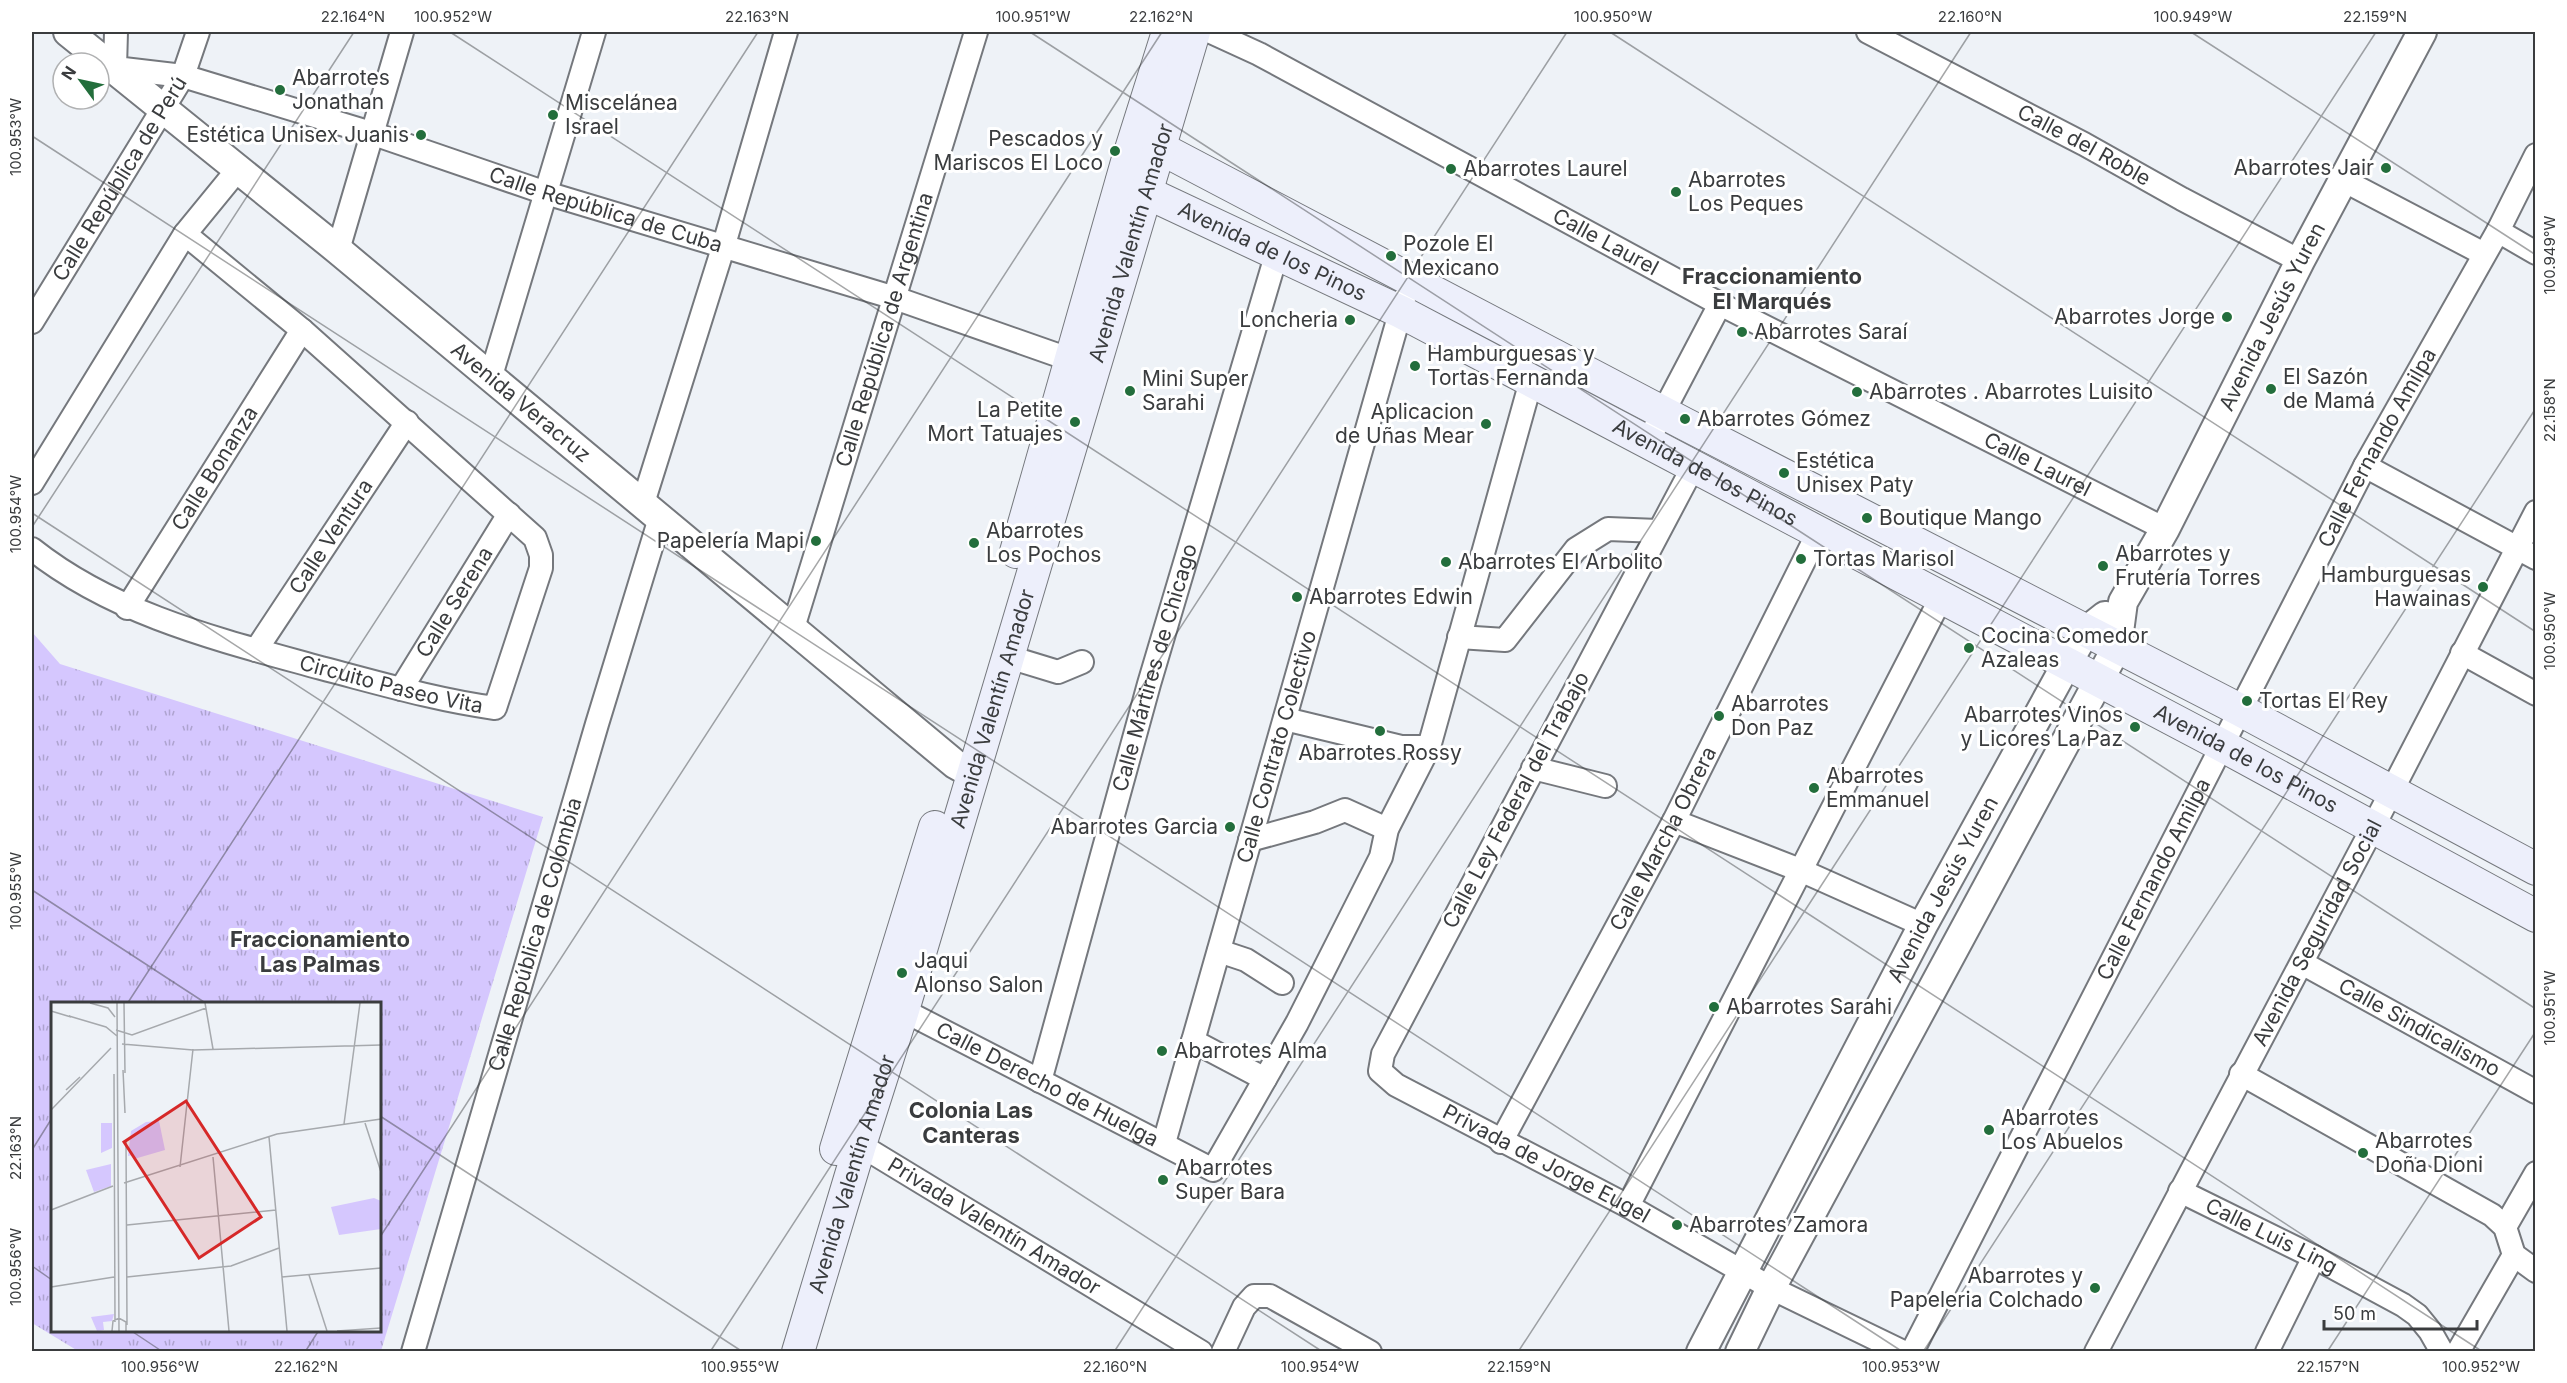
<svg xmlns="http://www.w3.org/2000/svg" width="2567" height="1383" font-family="Inter,sans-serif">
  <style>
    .grass { fill: url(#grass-tufts); fill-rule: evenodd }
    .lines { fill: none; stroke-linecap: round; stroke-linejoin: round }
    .minor-casing { stroke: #75787d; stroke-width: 26 }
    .tertiary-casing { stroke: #75787d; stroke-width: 32 }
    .secondary-casing { stroke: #75787d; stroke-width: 34 }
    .minor { stroke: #fff; stroke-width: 22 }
    .tertiary { stroke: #fff; stroke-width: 28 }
    .secondary { stroke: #edeffb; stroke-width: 32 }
    .ticks { fill: none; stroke: #3a3c3e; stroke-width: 1.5; stroke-opacity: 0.45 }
    .poi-dot { fill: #236e3c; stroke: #fff; stroke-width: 2 }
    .labels { text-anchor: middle; stroke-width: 6; stroke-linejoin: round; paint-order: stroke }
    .poi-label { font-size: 21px; fill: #3a3c3e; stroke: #fff; text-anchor: start }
    .street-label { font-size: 21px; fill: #3a3c3e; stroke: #fff }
    .neighbourhood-label { font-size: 22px; font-weight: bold; fill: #3a3c3e; stroke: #fff }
    .inset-road { fill: none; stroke: #a6a9ad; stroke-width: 1.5 }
    .view { fill: #d62828; fill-opacity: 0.15; stroke: #d62828; stroke-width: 3 }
    .inset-edge { fill: none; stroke: #3a3c3e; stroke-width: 3 }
    .neatline { fill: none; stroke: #3a3c3e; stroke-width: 2 }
    .ticks-label { font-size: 15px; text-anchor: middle; fill: #3a3c3e }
  </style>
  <defs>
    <pattern id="grass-tufts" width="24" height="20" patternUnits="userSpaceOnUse" patternTransform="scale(1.5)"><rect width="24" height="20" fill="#d5c7fe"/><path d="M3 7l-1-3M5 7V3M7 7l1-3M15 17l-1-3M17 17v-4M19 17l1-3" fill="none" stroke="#aea3cf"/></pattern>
  </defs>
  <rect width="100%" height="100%" fill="#eef2f7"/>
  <path class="grass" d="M32,632L60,664L543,817L381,1351H78L32,1323ZM52,1004H380V1330H52Z"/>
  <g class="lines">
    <defs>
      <g id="minor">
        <path id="s1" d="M116,32L115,68L183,76L371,133L546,193L895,298L1083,364"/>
        <path id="s2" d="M1211,32L1259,54L1720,304L2165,529"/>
        <path id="s3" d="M1868,32L2084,144L2182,199L2300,261"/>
        <path d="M2343,180L2484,254"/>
        <path d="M2498,231L2536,253"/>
        <path d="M338,250L402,32"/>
        <path id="s4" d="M32,322L183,76L198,32"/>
        <path d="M490,379L594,32"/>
        <path d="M1647,443L1720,304"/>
        <path d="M2365,466L2536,558"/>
        <path id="s5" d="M1693,467L1383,1054L1380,1071L1396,1085L1628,1206L1771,1288L1903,1352"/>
        <path d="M32,483L185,234L239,168"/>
        <path d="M643,503L723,248L786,32"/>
        <path id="s6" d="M32,549C115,615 220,640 321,668C379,683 436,700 495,708L541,568V555L535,538L302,330L185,234"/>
        <path id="s7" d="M127,608L302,330"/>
        <path id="s8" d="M793,628L976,32"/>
        <path d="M1459,637L1505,640L1576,549L1608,529L1658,531"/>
        <path id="s9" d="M256,650L407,422"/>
        <path d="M2462,653L2536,694"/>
        <path d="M1009,657L1058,672L1082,662"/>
        <path id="s10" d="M401,689L509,514"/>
        <path d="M1285,719L1401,747H1429"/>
        <path d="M1533,768L1605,786"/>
        <path d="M1674,821L1800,870L1923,925"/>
        <path d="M1250,840L1315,822L1345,810L1387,829"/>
        <path d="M1219,951L1246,960L1282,983"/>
        <path id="s11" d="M2302,963L2536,1092"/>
        <path id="s12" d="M889,1003L1213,1170L1297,1023L1381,857L1387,829L1429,747L1531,381"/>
        <path d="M1193,1041L1265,1079"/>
        <path d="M2241,1074L2492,1215L2505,1227L2514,1255L2536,1271"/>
        <path id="s13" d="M1040,1081L1149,684L1276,256"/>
        <path id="s14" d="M847,1137L1201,1352"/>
        <path id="s15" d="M1501,1142L1674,821L1818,533"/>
        <path id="s16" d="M1164,1143L1404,299"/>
        <path id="s17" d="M2180,1191L2314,1257L2403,1305L2417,1315L2430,1331L2442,1352"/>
        <path d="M1628,1206L1941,598"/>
        <path d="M2505,1227L2536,1173"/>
        <path id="s18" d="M413,1352L597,724L660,518"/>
        <path d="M1223,1352L1244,1307L1254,1296H1270L1370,1352"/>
        <path id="s19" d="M1912,1352L2365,466L2498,231L2536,155"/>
        <path id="s20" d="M2096,1352L2372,829L2536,512"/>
        <path d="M2267,1352L2314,1257"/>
        <path d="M2458,1352L2514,1255"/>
      </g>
      <g id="tertiary">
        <path id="s21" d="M68,32L338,250L955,764L973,774"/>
        <path id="s22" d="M1701,1352L1923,925L2066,665L2086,631L2105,616"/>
        <path id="s23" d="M1740,1352L1771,1288L2117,647L2123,602L2165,529L2300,261L2422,32"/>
      </g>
      <g id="secondary">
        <path d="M1135,139L1160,148L1683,423L2240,710L2536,869"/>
        <path id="s24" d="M1122,181L1401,312L2223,746L2536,916"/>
        <path d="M1016,552L1127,162L1168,32"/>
        <path d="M836,1149L935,827"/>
        <path id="s25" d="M798,1352L860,1145L903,1010L1194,32"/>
      </g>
    </defs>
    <use href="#minor" class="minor-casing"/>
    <use href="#tertiary" class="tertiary-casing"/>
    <use href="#secondary" class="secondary-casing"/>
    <use href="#minor" class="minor"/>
    <use href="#tertiary" class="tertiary"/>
    <use href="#secondary" class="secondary"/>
  </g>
  <path class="ticks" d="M450,32L2483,1352M1030,32L2536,1009M1610,32L2536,632M2191,32L2536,255M32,136L1903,1352M32,513L1323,1352M32,527L354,32M32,890L207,1004M127,1004L758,32M380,1116L743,1352M32,1150L52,1118M380,1237L1162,32M32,1266L52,1280M130,1330L163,1352M305,1352L319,1330M710,1352L1567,32M1114,1352L1971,32M1518,1352L2376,32M1923,1352L2536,408M2327,1352L2536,1031"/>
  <g class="poi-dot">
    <circle cx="280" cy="90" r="6"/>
    <circle cx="553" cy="115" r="6"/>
    <circle cx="421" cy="135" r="6"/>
    <circle cx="1115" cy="151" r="6"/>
    <circle cx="2386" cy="168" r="6"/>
    <circle cx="1451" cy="169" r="6"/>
    <circle cx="1676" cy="192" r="6"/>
    <circle cx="1391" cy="256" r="6"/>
    <circle cx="2227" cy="317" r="6"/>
    <circle cx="1350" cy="320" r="6"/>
    <circle cx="1742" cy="332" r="6"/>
    <circle cx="1415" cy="366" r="6"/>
    <circle cx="2271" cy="389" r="6"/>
    <circle cx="1130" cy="391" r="6"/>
    <circle cx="1857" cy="392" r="6"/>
    <circle cx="1685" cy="419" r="6"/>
    <circle cx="1075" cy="422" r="6"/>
    <circle cx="1486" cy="424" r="6"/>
    <circle cx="1784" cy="473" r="6"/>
    <circle cx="1867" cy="518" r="6"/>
    <circle cx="816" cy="541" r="6"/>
    <circle cx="974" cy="543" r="6"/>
    <circle cx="1801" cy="559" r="6"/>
    <circle cx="1446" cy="562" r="6"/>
    <circle cx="2103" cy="566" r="6"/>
    <circle cx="2483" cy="587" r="6"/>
    <circle cx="1297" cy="597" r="6"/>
    <circle cx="1969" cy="648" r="6"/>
    <circle cx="2247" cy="701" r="6"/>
    <circle cx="1719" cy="716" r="6"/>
    <circle cx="2135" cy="727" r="6"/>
    <circle cx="1380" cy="731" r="6"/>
    <circle cx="1814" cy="788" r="6"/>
    <circle cx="1230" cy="827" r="6"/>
    <circle cx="902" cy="973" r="6"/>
    <circle cx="1714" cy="1007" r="6"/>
    <circle cx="1162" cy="1051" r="6"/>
    <circle cx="1989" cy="1130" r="6"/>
    <circle cx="2363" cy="1153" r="6"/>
    <circle cx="1163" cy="1180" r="6"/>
    <circle cx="1677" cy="1225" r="6"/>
    <circle cx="2095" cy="1288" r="6"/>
  </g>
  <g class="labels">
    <g class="poi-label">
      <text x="292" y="85">Abarrotes<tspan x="292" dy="24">Jonathan</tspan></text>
      <text x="565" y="110">Miscelánea<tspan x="565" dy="24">Israel</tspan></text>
      <text x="409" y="142" text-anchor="end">Estética Unisex Juanis</text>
      <text x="1103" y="146" text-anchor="end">Pescados y<tspan x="1103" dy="24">Mariscos El Loco</tspan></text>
      <text x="2374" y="175" text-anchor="end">Abarrotes Jair</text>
      <text x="1463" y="176">Abarrotes Laurel</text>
      <text x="1688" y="187">Abarrotes<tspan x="1688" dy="24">Los Peques</tspan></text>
      <text x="1403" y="251">Pozole El<tspan x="1403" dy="24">Mexicano</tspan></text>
      <text x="2215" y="324" text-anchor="end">Abarrotes Jorge</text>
      <text x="1338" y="327" text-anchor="end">Loncheria</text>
      <text x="1754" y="339">Abarrotes Saraí</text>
      <text x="1427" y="361">Hamburguesas y<tspan x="1427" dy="24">Tortas Fernanda</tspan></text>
      <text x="2283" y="384">El Sazón<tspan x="2283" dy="24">de Mamá</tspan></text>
      <text x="1142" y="386">Mini Super<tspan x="1142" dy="24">Sarahi</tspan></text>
      <text x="1869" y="399">Abarrotes . Abarrotes Luisito</text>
      <text x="1063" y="417" text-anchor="end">La Petite<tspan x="1063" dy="24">Mort Tatuajes</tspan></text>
      <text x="1474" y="419" text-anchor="end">Aplicacion<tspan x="1474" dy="24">de Uñas Mear</tspan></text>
      <text x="1697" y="426">Abarrotes Gómez</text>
      <text x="1796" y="468">Estética<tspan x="1796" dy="24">Unisex Paty</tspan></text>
      <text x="1879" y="525">Boutique Mango</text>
      <text x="986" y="538">Abarrotes<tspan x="986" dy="24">Los Pochos</tspan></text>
      <text x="804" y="548" text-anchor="end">Papelería Mapi</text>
      <text x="2115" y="561">Abarrotes y<tspan x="2115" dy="24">Frutería Torres</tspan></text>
      <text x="1813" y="566">Tortas Marisol</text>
      <text x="1458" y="569">Abarrotes El Arbolito</text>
      <text x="2471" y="582" text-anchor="end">Hamburguesas<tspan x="2471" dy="24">Hawainas</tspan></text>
      <text x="1309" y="604">Abarrotes Edwin</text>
      <text x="1981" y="643">Cocina Comedor<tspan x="1981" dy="24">Azaleas</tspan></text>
      <text x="2259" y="708">Tortas El Rey</text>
      <text x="1731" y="711">Abarrotes<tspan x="1731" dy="24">Don Paz</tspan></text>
      <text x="2123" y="722" text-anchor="end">Abarrotes Vinos<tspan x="2123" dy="24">y Licores La Paz</tspan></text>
      <text x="1380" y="760" text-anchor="middle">Abarrotes Rossy</text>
      <text x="1826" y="783">Abarrotes<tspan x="1826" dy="24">Emmanuel</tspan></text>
      <text x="1218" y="834" text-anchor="end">Abarrotes Garcia</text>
      <text x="914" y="968">Jaqui<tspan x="914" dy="24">Alonso Salon</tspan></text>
      <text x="1726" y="1014">Abarrotes Sarahi</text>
      <text x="1174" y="1058">Abarrotes Alma</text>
      <text x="2001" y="1125">Abarrotes<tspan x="2001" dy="24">Los Abuelos</tspan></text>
      <text x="2375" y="1148">Abarrotes<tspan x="2375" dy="24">Doña Dioni</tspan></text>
      <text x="1175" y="1175">Abarrotes<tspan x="1175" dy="24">Super Bara</tspan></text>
      <text x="1689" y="1232">Abarrotes Zamora</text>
      <text x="2083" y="1283" text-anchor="end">Abarrotes y<tspan x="2083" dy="24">Papeleria Colchado</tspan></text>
    </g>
    <g class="street-label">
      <text dy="7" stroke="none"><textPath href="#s3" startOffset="244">Calle del Roble</textPath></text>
      <text dy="7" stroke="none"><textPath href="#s4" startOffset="168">Calle República de Perú</textPath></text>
      <text dy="7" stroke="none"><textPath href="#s1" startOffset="548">Calle República de Cuba</textPath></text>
      <text dy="7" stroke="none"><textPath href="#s2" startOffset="447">Calle Laurel</textPath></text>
      <text dy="7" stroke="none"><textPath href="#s25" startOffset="1158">Avenida Valentín Amador</textPath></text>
      <text dy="7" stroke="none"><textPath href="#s24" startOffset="166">Avenida de los Pinos</textPath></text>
      <text dy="7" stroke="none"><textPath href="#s23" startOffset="1167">Avenida Jesús Yuren</textPath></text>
      <text dy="7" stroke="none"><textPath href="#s8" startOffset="312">Calle República de Argentina</textPath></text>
      <text dy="7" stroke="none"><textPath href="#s21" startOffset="585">Avenida Veracruz</textPath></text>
      <text dy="7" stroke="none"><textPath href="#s19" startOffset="1017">Calle Fernando Amilpa</textPath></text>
      <text dy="7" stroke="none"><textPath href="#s2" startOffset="933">Calle Laurel</textPath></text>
      <text dy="7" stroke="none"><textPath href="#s7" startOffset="165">Calle Bonanza</textPath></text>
      <text dy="7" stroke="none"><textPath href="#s24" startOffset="652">Avenida de los Pinos</textPath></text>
      <text dy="7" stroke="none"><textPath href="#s9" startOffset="136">Calle Ventura</textPath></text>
      <text dy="7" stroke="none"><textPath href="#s10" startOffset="102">Calle Serena</textPath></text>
      <text dy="7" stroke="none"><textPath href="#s13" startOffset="429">Calle Mártires de Chicago</textPath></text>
      <text dy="7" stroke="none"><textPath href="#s6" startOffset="387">Circuito Paseo Vita</textPath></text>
      <text dy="7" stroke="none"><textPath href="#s25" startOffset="672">Avenida Valentín Amador</textPath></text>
      <text dy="7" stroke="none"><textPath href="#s16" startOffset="412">Calle Contrato Colectivo</textPath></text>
      <text dy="7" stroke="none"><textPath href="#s24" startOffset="1264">Avenida de los Pinos</textPath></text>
      <text transform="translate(1516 800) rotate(-62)" y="7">Calle Ley Federal del Trabajo</text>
      <text dy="7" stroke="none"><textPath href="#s15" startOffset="344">Calle Marcha Obrera</textPath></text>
      <text dy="7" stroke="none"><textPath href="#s19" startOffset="531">Calle Fernando Amilpa</textPath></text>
      <text dy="7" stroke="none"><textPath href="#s22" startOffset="522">Avenida Jesús Yuren</textPath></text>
      <text dy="7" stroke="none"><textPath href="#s20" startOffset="474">Avenida Seguridad Social</textPath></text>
      <text dy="7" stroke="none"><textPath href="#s18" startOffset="435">Calle República de Colombia</textPath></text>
      <text dy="7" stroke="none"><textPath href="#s11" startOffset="134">Calle Sindicalismo</textPath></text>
      <text dy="7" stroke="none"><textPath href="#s12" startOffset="178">Calle Derecho de Huelga</textPath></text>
      <text dy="7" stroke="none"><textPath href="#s5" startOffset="872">Privada de Jorge Eugel</textPath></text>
      <text dy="7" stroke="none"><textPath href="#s25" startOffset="186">Avenida Valentín Amador</textPath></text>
      <text dy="7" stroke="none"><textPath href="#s14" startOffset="172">Privada Valentín Amador</textPath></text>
      <text dy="7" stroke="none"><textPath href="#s17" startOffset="102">Calle Luis Ling</textPath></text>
    </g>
    <g class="neighbourhood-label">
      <text x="1772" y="284">Fraccionamiento<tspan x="1772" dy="25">El Marqués</tspan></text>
      <text x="320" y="947">Fraccionamiento<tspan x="320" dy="25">Las Palmas</tspan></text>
      <text x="971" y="1118">Colonia Las<tspan x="971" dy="25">Canteras</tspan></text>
    </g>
  </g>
  <g transform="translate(51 1002)">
    <rect width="330" height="330" fill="#eef2f7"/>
    <path d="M108,119L114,148L83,157L82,153L77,154L80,129L95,120ZM50,121H61V146L50,151ZM60,162V184L43,190L35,168ZM63,312L61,319L52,320L53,328L46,329L40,315Z" fill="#d5c7fe"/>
    <path d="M323,196L330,199V227L288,233L280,205Z" fill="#d5c7fe"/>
    <path class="inset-road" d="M39,1L57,6L64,15M66,1L68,329M73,1L74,71M154,1L162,47M0,9L20,15M18,14L55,25L66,34M65,28L81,33L155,6M71,42L142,48L330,43M72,68L74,111M63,72L64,320M15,88L29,75M0,108L60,46M314,121L330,170M293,122L309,1M218,135L236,329M75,138L76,323M162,155L178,329M129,165L142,47M73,181L226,132L330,117M0,208L62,184M76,223L225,208M258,273L276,329M76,275L180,264L228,246M231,275L330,266M0,285L63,275M61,329L62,319L68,316L75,320V329M286,329L330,326"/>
    <path class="view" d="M135,99L210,215L148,256L73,140Z"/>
    <rect width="330" height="330" class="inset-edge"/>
  </g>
  <rect width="2567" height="1383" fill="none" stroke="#ffffff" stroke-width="66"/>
  <g transform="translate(81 81) rotate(303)"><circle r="28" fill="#ffffff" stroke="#b0b1b2" stroke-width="1.5"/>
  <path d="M0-4.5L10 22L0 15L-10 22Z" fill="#236e3c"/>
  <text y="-9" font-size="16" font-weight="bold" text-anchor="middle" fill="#3a3c3e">N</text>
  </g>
  <path d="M2324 1320v9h153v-9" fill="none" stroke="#3a3c3e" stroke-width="3"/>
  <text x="2333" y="1320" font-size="18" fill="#3a3c3e" stroke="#ffffff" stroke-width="4.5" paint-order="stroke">50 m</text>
  <rect x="33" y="33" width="2501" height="1317" class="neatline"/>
  <g class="ticks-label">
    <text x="353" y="22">22.164°N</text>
    <text x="453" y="22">100.952°W</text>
    <text x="757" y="22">22.163°N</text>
    <text x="1033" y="22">100.951°W</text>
    <text x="1161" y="22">22.162°N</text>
    <text x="1613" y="22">100.950°W</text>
    <text x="1970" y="22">22.160°N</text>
    <text x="2193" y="22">100.949°W</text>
    <text x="2375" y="22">22.159°N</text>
    <text transform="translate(16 137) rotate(-90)" y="5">100.953°W</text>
    <text transform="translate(2550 255) rotate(-90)" y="5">100.949°W</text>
    <text transform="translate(2550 410) rotate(-90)" y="5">22.158°N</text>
    <text transform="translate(16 514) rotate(-90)" y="5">100.954°W</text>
    <text transform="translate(2550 631) rotate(-90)" y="5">100.950°W</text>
    <text transform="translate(16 891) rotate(-90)" y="5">100.955°W</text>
    <text transform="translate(2550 1008) rotate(-90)" y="5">100.951°W</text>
    <text transform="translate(16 1148) rotate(-90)" y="5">22.163°N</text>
    <text transform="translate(16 1267) rotate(-90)" y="5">100.956°W</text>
    <text x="160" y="1372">100.956°W</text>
    <text x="306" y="1372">22.162°N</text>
    <text x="740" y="1372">100.955°W</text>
    <text x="1115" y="1372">22.160°N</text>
    <text x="1320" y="1372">100.954°W</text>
    <text x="1519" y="1372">22.159°N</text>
    <text x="1901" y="1372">100.953°W</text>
    <text x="2328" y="1372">22.157°N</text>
    <text x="2481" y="1372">100.952°W</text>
  </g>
</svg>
